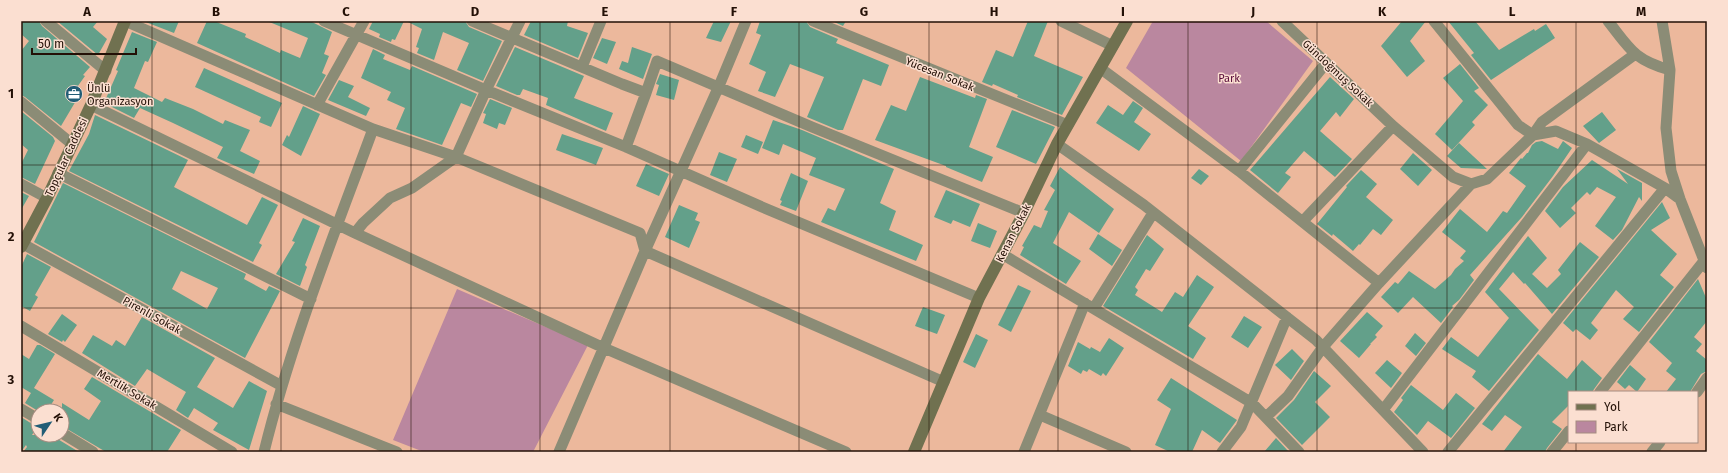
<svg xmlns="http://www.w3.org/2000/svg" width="1728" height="473" font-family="'Fira Sans',sans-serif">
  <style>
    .green { fill: #ba879f }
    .building { fill: #63a08a; fill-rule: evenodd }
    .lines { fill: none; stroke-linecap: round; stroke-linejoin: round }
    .street { stroke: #8b8c76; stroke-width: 11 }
    .secondary { stroke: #707150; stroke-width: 12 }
    .grid { fill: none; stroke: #231006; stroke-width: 1; stroke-opacity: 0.55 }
    .labels { text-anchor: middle; stroke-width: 3; stroke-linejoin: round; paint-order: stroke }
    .street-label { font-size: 11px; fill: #231006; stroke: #fbdfd1 }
    .park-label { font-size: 11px; fill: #550837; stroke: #fbdfd1 }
    .poi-label { font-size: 11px; fill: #231006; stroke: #fbdfd1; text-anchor: start }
    .neatline { fill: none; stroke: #231006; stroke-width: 1.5 }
    .grid-label { font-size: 13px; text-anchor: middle; font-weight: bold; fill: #231006 }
  </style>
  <rect width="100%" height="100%" fill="#ecb89c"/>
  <path class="green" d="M1153,21H1266L1313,61L1241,161L1126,68Z
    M457,289L588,345L533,452H424L393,440Z"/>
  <path class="building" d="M21,21H39L42,26L90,67L83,75L85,76L75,90L80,94L61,126L25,97L21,95V51L29,41L21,34Z
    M57,21H98L93,27L107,39L98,55Z
    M143,21H179L174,33Z
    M207,21H214L246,34L245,37L280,53L281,50L300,58L308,38L267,21H310L332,32L324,54L329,56L322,73L326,75L314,96L197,43Z
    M373,21H404L395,40L392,39L391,42L379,37L380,34L369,29Z
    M406,21H465L469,27L502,41L483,81L457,70L469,43L443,32L434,60L417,53L419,48L416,47L422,29Z
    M531,21H568L567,26L588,33L578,58L524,35Z
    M714,21H731L721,42L706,38Z
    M760,21H806L810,27L838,39L836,43L889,65L881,86L863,79L843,130H838L807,117L824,77L790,64L775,97L758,91L766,72L749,64L761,35L756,33Z
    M832,21H846L843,26Z
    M1028,21H1048L1034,56L1083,77L1062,115L1017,97L1018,95L993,84L992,86L982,82L996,50L1013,57Z
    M1402,21H1426L1410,41L1425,61L1407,77L1381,46Z
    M1448,21H1475L1499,50L1534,29L1535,31L1546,24L1555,38L1491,80L1471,55L1474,53Z
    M132,32L157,42L148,62L145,61L134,88L162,102L165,98L193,109L223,124L225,120L250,130L240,151L260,161L254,174L217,158L223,147L173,123L140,108L134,118L104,103L118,71L116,70Z
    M602,38L616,42L607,64L593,58Z
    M515,47L584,76L574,98L613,113L606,131L546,105L548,98L523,89L520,95H517L496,86Z
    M632,47L652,54L643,79L619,69L622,61L628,63Z
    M373,49L385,55L383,59L410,70L412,66L477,94L471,107L461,103L442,145L396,129L405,108L387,100L391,92L361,78Z
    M1460,64L1479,88L1474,91L1488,105L1472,122L1475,125L1452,150L1435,134L1463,101L1443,78Z
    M204,68L282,103L271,127L259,122L261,117L195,87Z
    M660,74L679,80L674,100L656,95L659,85L656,84Z
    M920,77L975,98L976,95L987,99L969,147L993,157L982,182L946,167V166L875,140L891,105L906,111Z
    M1330,77L1354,99L1340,117L1336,112L1320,131L1352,159L1335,177L1304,151L1285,173L1291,177L1278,193L1250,170Z
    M339,80L354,86L348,97L370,108L366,116L328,100Z
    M490,99L512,108L505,125L499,123L497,129L483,123L486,114L483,113Z
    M1133,101L1143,108L1134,122L1151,134L1139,151L1096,123L1108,105L1123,115Z
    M303,106L320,114L301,156L282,145L287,135L289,137Z
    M1012,110L1055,127L1036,164L996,147Z
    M21,111L53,137L55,141L35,184L21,177V164L28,150L21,144Z
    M1602,112L1616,130L1599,143L1583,126Z
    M95,115L188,160L174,187L247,225L262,197L278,205L259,243L262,245L253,262L69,171L89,134Z
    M773,120L802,130L894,169L880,203L896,211L889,230L923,245L916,261L821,222L828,208L835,211L845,189L809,175L816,158L783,144L779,155L762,148Z
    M562,134L603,148L596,165L556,150Z
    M746,135L763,142L758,154L741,147Z
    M1542,141L1558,149L1563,141L1572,148L1553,176L1522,217L1470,275L1474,280L1459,300L1452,306L1453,307L1441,323L1413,297L1398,313L1381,297L1395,282L1398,284L1409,271L1435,289L1451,275L1455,269L1464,261L1460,258L1466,251L1442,232L1460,209L1487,232L1503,211L1507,213L1526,186L1509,173L1521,158L1522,159L1527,153H1528L1532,145L1536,142Z
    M1459,143L1487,169L1461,168L1447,156Z
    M719,152L737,159L727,182L710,175Z
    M1413,153L1432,170L1418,186L1400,169Z
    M1592,160L1628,184L1617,169L1642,183V201L1639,197L1622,230L1613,240L1595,226L1616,197L1597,187L1590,195L1587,192L1571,208L1576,213L1560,228L1545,211L1563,187Z
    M646,164L669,174L659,196L636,186Z
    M1060,167L1114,209L1099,233L1069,212L1053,243L1081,261L1066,284L1020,255L1024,247L1022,246L1034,225L1041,228L1048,211L1044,210L1055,190L1050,186Z
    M1199,169L1209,176L1201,185L1191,178Z
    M1361,170L1377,184L1366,197L1393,220L1381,235L1373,229L1360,245L1359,244L1353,251L1333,234L1332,236L1317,224L1347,187L1346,186Z
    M791,173L808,181L796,211L780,205L782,201L780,200Z
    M63,183L246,274L244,279L266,291L269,286L280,291L245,358L34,242ZM181,271L218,288L207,309L172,289Z
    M946,190L980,204L970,227L953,220L951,224L934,217Z
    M21,192L29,196L21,210Z
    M1662,202L1670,218L1651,230L1677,254L1660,275L1674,287L1639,332L1623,319L1634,307L1616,290L1591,323L1598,330L1590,340L1576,329L1573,332L1563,323Z
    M679,205L698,213L695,220L700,222L689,248L665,237Z
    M303,218L320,226L305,265L307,267L300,286L276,274L295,242L292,241Z
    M978,223L997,231L990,248L971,241Z
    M1098,234L1122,250L1112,266L1089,249Z
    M1147,235L1164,249L1150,271L1146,269L1135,287L1138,290L1135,295L1162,312L1175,292L1183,297L1197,275L1214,287L1188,326L1206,338L1193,359L1103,306Z
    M1528,236L1547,258L1532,274L1547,288L1561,274L1558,270L1580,242L1599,257L1552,314L1525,283L1524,284L1513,272L1499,289L1539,330L1489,391L1472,377L1476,371L1442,349L1451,337L1478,357L1509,318L1485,292Z
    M27,254L51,267L35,295L38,297L30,311L21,306V267Z
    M1698,279L1707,300V321L1694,337L1702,344L1696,351L1707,360V371L1701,374L1690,392H1666L1676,379L1666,371L1672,363L1649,342Z
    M1018,285L1031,291L1011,332L998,325Z
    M923,307L945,315L937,334L915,326Z
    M1367,312L1383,326L1375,335L1377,337L1370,344H1371L1359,358L1340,341Z
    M62,314L77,325L65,342L63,340L62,342L48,334Z
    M1244,316L1262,327L1248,348L1231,337Z
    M142,317L215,358L197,387L233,408L249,381L267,391L249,450L213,430L218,423L194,408L188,418L176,410L186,392L147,369L135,386L82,353L93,335L112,346L116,340L125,346Z
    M1415,333L1426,343L1416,356L1405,346Z
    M976,334L988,340L975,368L963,362Z
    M1109,338L1124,348L1106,376L1103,373L1101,376L1089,369L1087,372L1083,370L1081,374L1068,366L1078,342L1090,349L1091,347L1100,352Z
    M37,345H40L55,354L34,388L54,400L47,411H38L25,403L31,393L21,387V354L29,359Z
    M1292,349L1304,361L1291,380L1275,365Z
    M1538,354L1567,379L1582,360L1602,378L1592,392H1569V405L1552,422L1562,429L1547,448L1545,452H1503L1522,427L1505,415L1492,431L1482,424Z
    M1387,360L1402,373L1391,388L1375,373Z
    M1630,365L1646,379L1637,392L1629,385L1625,389L1617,382Z
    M1314,371L1331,386L1315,402L1330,417L1302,445L1276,418L1294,400Z
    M92,377L181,430L167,452H106L62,426V403L89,420L101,401L84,389Z
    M1171,378L1237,420L1220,443L1202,430L1192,452H1170L1155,445L1171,409L1157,400Z
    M1411,385L1443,410L1456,393L1475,408L1451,438L1428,421L1417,435L1394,412L1403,400L1401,398Z
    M21,417L37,427L32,435H51L79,452H23L27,447L26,445L21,452Z
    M1276,438L1289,452H1264Z"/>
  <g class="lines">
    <path class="street" d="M46,21L106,71
      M125,21L373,129L456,157L640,233L645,251L944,382
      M324,21L486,90L626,147L762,207L979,298
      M472,21L622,84L646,93L657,61L812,127L1024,213
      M813,21L1068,125
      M1061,21L1113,46
      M1282,21L1393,126
      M1434,21L1518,125L1533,135L1542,122L1634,55
      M1608,21C1630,49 1634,60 1670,70
      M1662,21L1670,70L1666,128L1671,171L1680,199L1707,268
      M582,67L601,21
      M1100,68L1239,171L1379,283L1471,184
      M21,102L72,144
      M91,105L355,233L604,348L846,452
      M317,105L364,21
      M1057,144L1144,205L1316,340L1423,452
      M626,147L646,93
      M1239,171L1326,63
      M58,173L311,299
      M21,184L47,198
      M1303,221L1393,126L1453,177L1471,184L1487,179L1533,135L1556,131L1587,144L1665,188L1680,199
      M355,233L363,223L390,198L412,188L456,157L486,90L520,21
      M23,244L282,386
      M1002,254L1252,403L1299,452
      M1094,308L1153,213
      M21,326L232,452
      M1600,392L1704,261
      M1697,392L1707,378
      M276,404L397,452
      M21,409L38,419
      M1383,410L1587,144
      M1040,415L1126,452
      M1266,417L1288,396L1323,347L1379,283
      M62,433L93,452
      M264,452C291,342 334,235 373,129
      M559,452L645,251L719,86L746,21
      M1024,452L1085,303
      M1222,452L1241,427L1287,317
      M1448,452L1665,188
      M1552,452L1569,431
      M1652,452L1660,442"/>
    <path class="secondary" d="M21,247L47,198L91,105L125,21
      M914,452L979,298L1024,213L1057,144L1127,21"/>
  </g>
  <path class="grid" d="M152,21V452M281,21V452M411,21V452M540,21V452M670,21V452M799,21V452M929,21V452M1058,21V452M1188,21V452M1317,21V452M1447,21V452M1576,21V392M21,165H1707M21,308H1707M1576,442V452"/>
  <defs>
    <symbol id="office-disc" viewBox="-11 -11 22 22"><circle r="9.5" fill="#225d76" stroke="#fbdfd1"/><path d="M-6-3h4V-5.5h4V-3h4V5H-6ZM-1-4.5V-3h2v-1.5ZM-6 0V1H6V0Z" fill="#fff"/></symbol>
  </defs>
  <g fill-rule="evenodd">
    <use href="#office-disc" x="64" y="84" width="20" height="20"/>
  </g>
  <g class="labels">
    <g class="street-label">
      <text transform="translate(1338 73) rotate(43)" y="4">Gündoğmuş Sokak</text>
      <text transform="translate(940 74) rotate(22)" y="4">Yücesan Sokak</text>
      <text transform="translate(66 157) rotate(-65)" y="4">Topçular Caddesi</text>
      <text transform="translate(1013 233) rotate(-63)" y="4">Kenan Sokak</text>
      <text transform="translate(152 315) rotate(29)" y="4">Pirenli Sokak</text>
      <text transform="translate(127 389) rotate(31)" y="4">Mertlik Sokak</text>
    </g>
    <g class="park-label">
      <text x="1229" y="82">Park</text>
    </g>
    <g class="poi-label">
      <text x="87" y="92">Ünlü<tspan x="87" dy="13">Organizasyon</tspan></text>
    </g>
  </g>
  <rect width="1728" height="473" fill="none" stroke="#fbdfd1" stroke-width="44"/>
  <rect x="1568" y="391" width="130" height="52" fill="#fbdfd1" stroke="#a58c80"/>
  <rect x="1576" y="404" width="20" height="6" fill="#707150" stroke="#a58c80"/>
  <text x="1604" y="411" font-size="12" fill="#231006">Yol</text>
  <rect x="1576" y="421" width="20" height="12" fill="#ba879f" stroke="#a58c80"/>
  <text x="1604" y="431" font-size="12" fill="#231006">Park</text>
  <g transform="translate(50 423) rotate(55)"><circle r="19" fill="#fbdfd1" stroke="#a58c80"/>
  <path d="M0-3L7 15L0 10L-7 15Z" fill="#225d76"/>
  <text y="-6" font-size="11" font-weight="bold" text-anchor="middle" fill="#231006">K</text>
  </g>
  <path d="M32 48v6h104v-6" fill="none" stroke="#231006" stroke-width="2"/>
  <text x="38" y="48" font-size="12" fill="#231006" stroke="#fbdfd1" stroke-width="3" paint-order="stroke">50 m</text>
  <rect x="22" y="22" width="1684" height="429" class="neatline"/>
  <g class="grid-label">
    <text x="87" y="16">A</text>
    <text x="216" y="16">B</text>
    <text x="346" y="16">C</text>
    <text x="475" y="16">D</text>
    <text x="605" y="16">E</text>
    <text x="734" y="16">F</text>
    <text x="864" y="16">G</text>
    <text x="994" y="16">H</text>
    <text x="1123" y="16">I</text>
    <text x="1253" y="16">J</text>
    <text x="1382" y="16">K</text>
    <text x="1512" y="16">L</text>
    <text x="1641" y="16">M</text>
    <text x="11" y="98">1</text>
    <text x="11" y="241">2</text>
    <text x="11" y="384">3</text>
  </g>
</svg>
